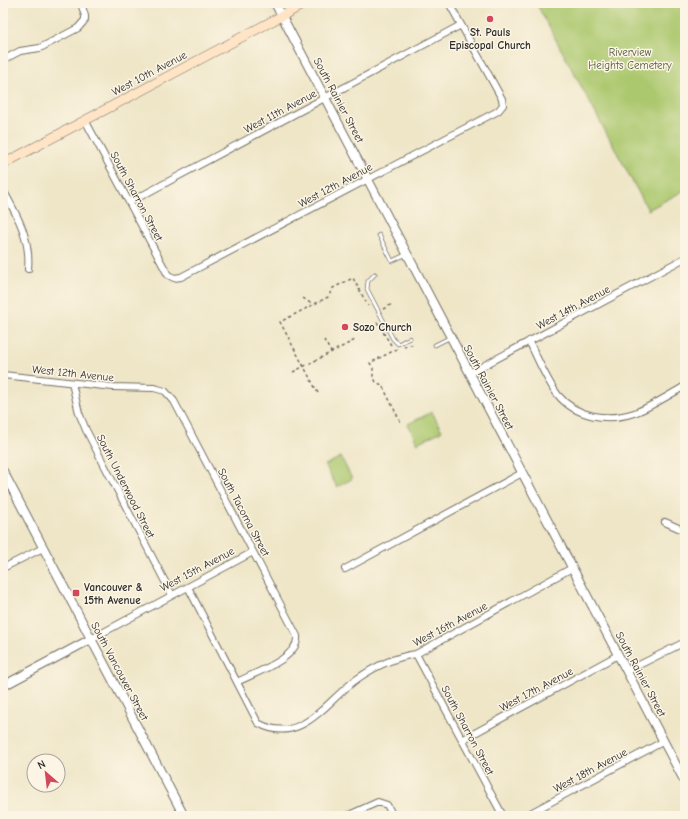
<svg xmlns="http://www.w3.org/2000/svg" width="688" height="819" font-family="'Comic Neue',sans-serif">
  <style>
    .green { fill: #acc86e; stroke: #6c7a4c }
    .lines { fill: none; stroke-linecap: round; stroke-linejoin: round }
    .service-casing { stroke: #706c62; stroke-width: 4.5 }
    .minor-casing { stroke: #706c62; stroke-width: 8 }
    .tertiary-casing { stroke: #706c62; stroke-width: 10 }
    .secondary-casing { stroke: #706c62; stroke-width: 10 }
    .path { stroke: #706c62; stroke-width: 1.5; stroke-dasharray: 3 3; stroke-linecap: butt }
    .service { stroke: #fff; stroke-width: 3 }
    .minor { stroke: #fff; stroke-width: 6 }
    .tertiary { stroke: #fff; stroke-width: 8 }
    .secondary { stroke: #ffe4c6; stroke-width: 9 }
    .poi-dot { fill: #d1495b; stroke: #fcf5e5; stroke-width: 1.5 }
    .labels { text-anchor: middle; stroke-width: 3; stroke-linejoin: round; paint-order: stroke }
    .poi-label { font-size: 11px; font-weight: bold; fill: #2b2b2b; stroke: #fcf5e5; text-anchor: start }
    .park-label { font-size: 11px; fill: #525a3f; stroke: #fcf5e5 }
    .street-label { font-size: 11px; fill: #2b2b2b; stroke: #fcf5e5 }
  </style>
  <rect width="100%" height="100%" fill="#fcf5e5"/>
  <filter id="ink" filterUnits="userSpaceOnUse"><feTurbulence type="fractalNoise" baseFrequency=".025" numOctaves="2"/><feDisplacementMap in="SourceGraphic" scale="8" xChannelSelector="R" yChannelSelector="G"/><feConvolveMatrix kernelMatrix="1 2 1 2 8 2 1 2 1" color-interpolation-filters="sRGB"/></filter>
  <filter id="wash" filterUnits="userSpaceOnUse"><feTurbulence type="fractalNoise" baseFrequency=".012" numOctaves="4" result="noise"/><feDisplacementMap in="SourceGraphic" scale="16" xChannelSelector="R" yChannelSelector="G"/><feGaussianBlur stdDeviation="0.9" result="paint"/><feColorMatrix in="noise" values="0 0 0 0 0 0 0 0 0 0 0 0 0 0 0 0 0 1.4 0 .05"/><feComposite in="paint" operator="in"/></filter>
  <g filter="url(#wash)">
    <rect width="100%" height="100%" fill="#efe6c8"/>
    <path class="green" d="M536,3H685V190L648,210Z
      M432,412L442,431L417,443L408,424Z
      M341,457L352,479L337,487L325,465Z"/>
  </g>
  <g filter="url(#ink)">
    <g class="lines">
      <defs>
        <path id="service" d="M379,235L392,261L407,254
          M375,274L368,281L367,289L393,339L398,344L410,338
          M435,345L449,338"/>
        <path id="minor" d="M3,60L20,51L40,48L78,28L85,20V16L81,3
          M85,120L168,275L174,278L181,277L498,111L503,105L502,99L449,3
          M3,190C17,215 31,239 28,269
          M130,202L461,25
          M529,341C538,359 546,380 558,395C576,417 607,422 634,413C651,407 669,395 685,386
          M470,373L685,258
          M3,375L113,387L154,388L165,391L174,401L297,636C300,658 254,673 237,682
          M72,383L79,413L86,430L172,595
          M665,522L685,531
          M3,568L43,548
          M345,569L522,473
          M188,587L258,723C301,747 327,700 357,679C374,667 395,657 416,654L572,568
          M91,639L253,552
          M416,654L503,816
          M627,671L685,642
          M462,740L618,655
          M347,816L378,802L387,805L393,816
          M525,816L664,741"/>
        <path id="tertiary" d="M275,3L685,782
          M3,471L184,816
          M3,686L91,639"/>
        <path id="secondary" d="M3,164L306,3"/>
      </defs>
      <use href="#service" class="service-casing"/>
      <use href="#minor" class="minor-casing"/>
      <use href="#tertiary" class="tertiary-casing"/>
      <use href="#secondary" class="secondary-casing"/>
      <path class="path" d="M303,298L313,305
        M383,309L392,304
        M377,322L391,345
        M324,340L331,352
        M404,347L414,344
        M397,349L370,363L373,368V376L376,382L382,385L401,423
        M293,372L355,340
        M318,393L280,322L328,297L333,288L353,278L368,306"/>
      <use href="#service" class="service"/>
      <use href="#minor" class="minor"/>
      <use href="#tertiary" class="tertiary"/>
      <use href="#secondary" class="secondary"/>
    </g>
  </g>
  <g class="poi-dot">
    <circle cx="490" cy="19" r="4"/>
    <circle cx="345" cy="327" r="4"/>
    <rect x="72" y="589" width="8" height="8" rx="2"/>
  </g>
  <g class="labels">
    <g class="poi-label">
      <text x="490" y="36" text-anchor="middle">St. Pauls<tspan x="490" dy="13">Episcopal Church</tspan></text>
      <text x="353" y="331">Sozo Church</text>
      <text x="84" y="591">Vancouver &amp;<tspan x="84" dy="13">15th Avenue</tspan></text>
    </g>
    <g class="park-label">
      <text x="630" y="56">Riverview<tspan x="630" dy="13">Heights Cemetery</tspan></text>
    </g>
    <g class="street-label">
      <text transform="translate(149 73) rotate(-28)" y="4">West 10th Avenue</text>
      <text transform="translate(339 100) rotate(62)" y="4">South Rainier Street</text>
      <text transform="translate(280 111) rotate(-28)" y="4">West 11th Avenue</text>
      <text transform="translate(335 185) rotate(-28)" y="4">West 12th Avenue</text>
      <text transform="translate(137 196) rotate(62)" y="4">South Sharron Street</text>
      <text transform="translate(573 307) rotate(-28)" y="4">West 14th Avenue</text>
      <text transform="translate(73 373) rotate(6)" y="4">West 12th Avenue</text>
      <text transform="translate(489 387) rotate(62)" y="4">South Rainier Street</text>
      <text transform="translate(126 486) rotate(63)" y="4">South Underwood Street</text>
      <text transform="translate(244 512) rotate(62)" y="4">South Tacoma Street</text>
      <text transform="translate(197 569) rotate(-28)" y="4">West 15th Avenue</text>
      <text transform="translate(450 624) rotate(-28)" y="4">West 16th Avenue</text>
      <text transform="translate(120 671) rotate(62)" y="4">South Vancouver Street</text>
      <text transform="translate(641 674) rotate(62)" y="4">South Rainier Street</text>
      <text transform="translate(536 689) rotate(-28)" y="4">West 17th Avenue</text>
      <text transform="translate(468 730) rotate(62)" y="4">South Sharron Street</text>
      <text transform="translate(590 770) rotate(-28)" y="4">West 18th Avenue</text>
    </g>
  </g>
  <rect width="688" height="819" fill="none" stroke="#fcf5e5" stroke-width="16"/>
  <g transform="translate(46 773) rotate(332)"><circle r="19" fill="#fcf5e5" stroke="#a8a49b"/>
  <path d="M0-3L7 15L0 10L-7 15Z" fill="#d1495b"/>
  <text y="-6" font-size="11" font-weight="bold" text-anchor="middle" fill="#2b2b2b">N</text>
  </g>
</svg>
